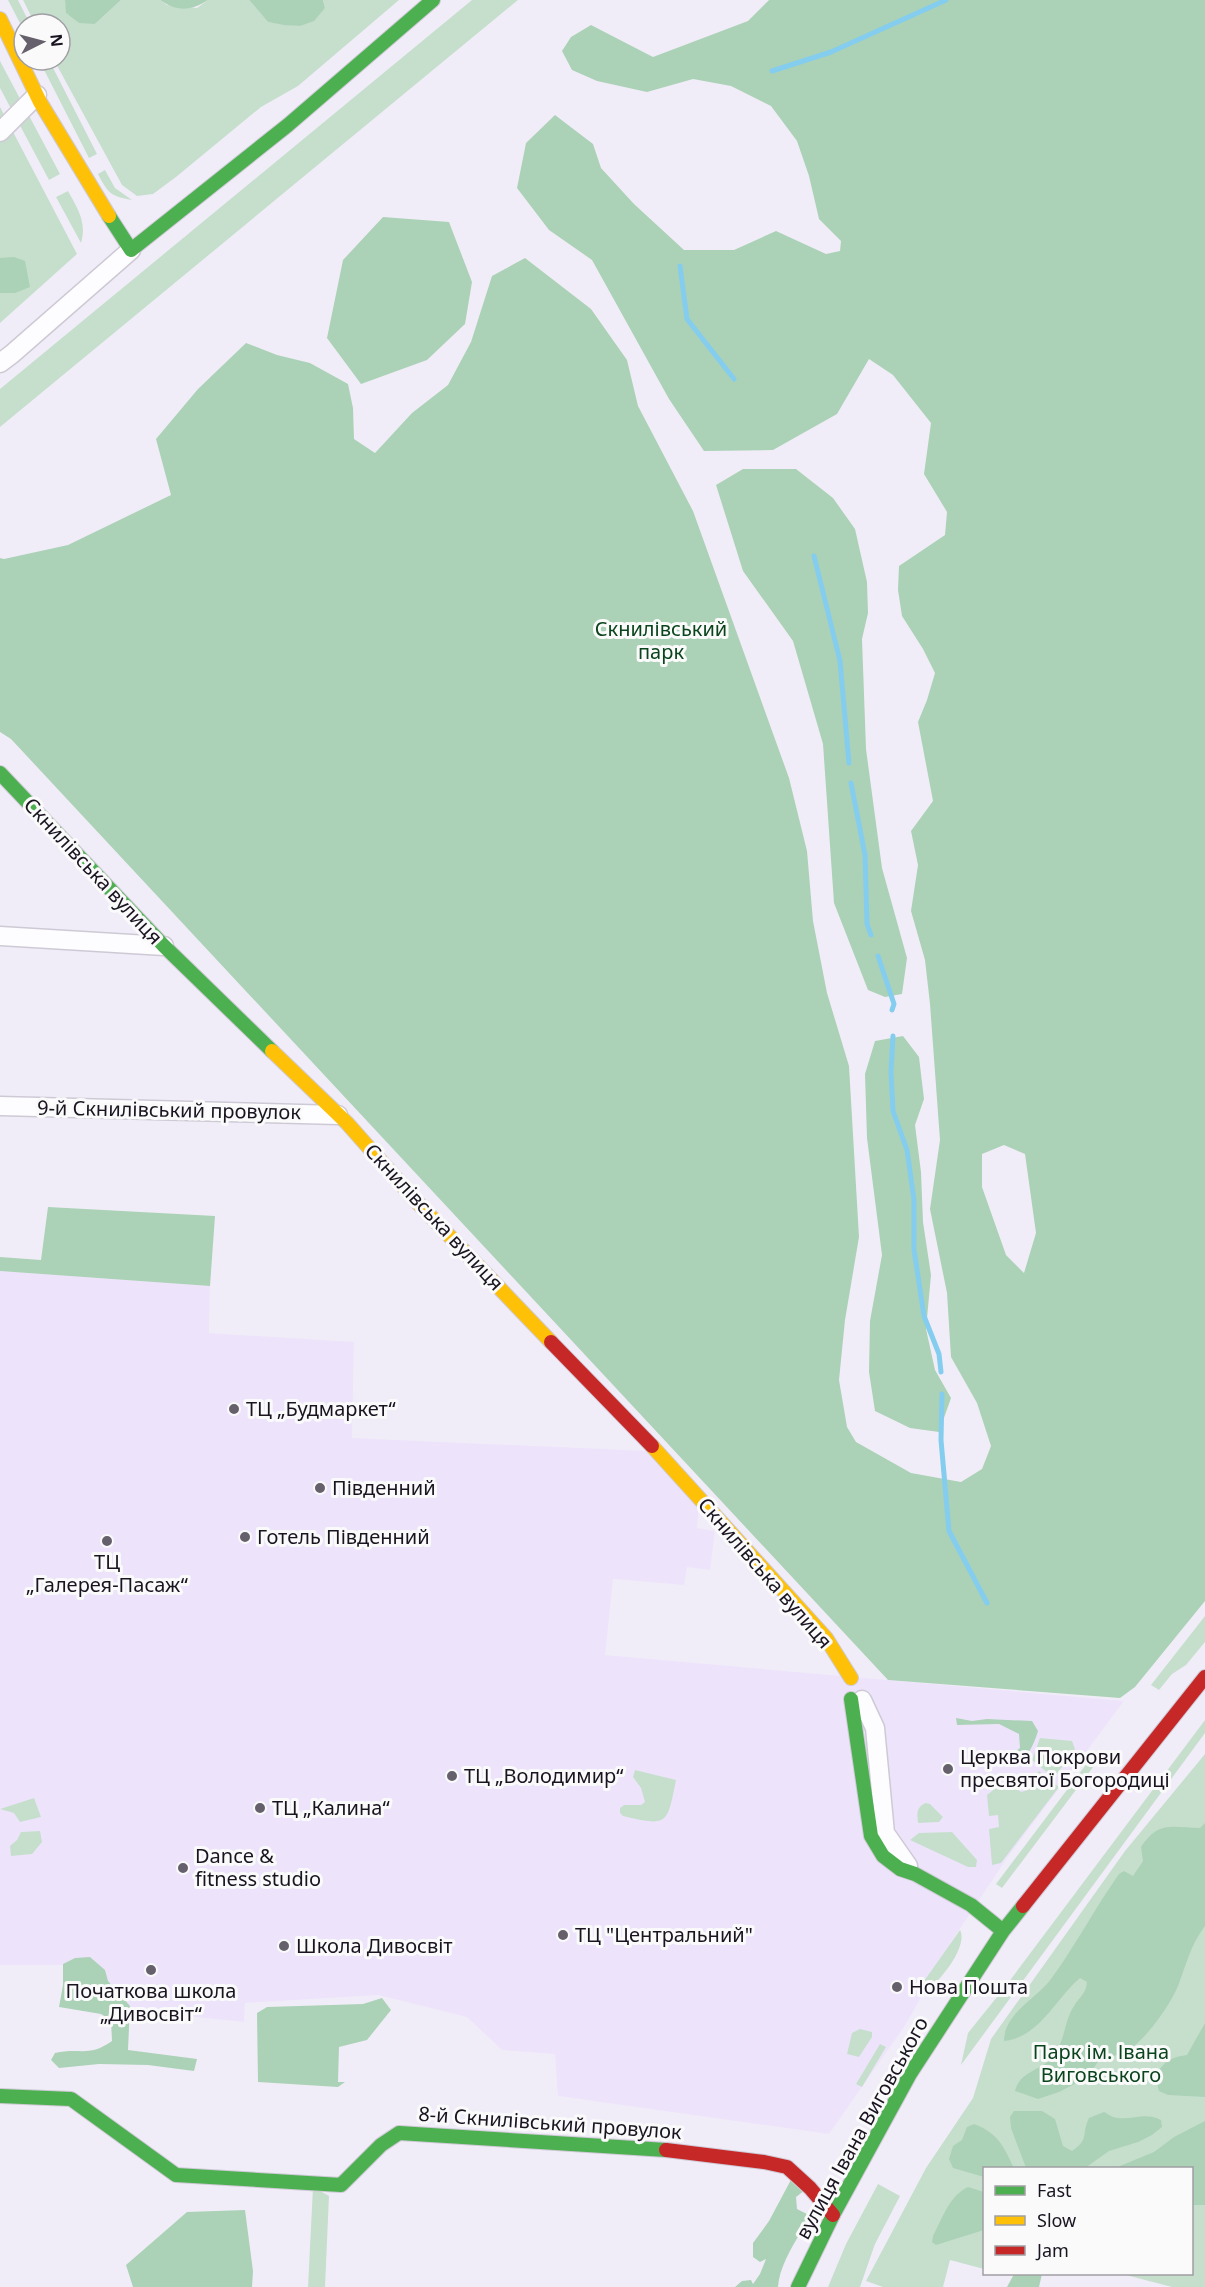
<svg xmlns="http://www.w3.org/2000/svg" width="1205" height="2287" font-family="'Noto Sans',sans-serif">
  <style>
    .built { fill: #ede4fb }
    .green { fill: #c6dfcd }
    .forest { fill: #abd2b7; fill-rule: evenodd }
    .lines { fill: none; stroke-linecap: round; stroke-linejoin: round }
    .stream { stroke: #84cdee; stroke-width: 5 }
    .street-casing { stroke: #cecad5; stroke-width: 21 }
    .fast-casing { stroke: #cecad5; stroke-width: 16 }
    .slow-casing { stroke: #cecad5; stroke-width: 16 }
    .jam-casing { stroke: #cecad5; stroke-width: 16 }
    .street { stroke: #fdfcfe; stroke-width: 18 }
    .fast { stroke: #4caf50; stroke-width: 14 }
    .slow { stroke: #ffc107; stroke-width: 14 }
    .jam { stroke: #c62828; stroke-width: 14 }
    .poi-dot { fill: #65606c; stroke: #fafafa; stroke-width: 2 }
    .labels { text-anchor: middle; stroke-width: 6; stroke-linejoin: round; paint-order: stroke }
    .park-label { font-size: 20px; fill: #0a441d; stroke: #fafafa }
    .street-label { font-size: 20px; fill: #191420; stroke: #fafafa }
    .poi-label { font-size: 20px; fill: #191420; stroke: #fafafa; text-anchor: start }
  </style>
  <rect width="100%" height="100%" fill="#f1edf8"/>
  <path class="built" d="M0,1271L210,1286L209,1333L354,1342L352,1438L649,1451L699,1505L697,1528L715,1531L710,1570L687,1567L684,1585L613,1579L605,1655L1124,1701L1005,1861L929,1975L919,2001L906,2024L829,2134L558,2096L555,2054L502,2050L467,2017L378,1995L245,2003L244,2022L116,2009L82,1965H0Z"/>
  <path class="green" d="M8,0H18L30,24H24V31Z
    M23,0H65L67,14L95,24L121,0H160L167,5L197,8L208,0H249L268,22L300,26L325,8L323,0H399L298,86L261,107L176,177L153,194L137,196L122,185L54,60H60V24H35Z
    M472,0H518L0,427V389Z
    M39,60H49L97,154L89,158Z
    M0,61L60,174L49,180L0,88Z
    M0,107L77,254L0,323Z
    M105,170L115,188L132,200C110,196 108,193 98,174Z
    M68,191C78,209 87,223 81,243L56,197Z
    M1205,1616V1642L1186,1665L1172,1674L1159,1690L1151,1685Z
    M1205,1720V1733L961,2065L968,2033L1005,1987Z
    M1040,1738L1072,1741L1075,1749L1054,1778L1032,1760Z
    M1094,1754L1100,1758L1002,1888L996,1884Z
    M1205,1754V2287H1172L1122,2274H1192V2168H984V2269L950,2260L943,2287H883L866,2281L926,2168L973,2098L991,2039L1125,1851Z
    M635,1770L676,1780C667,1824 669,1827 623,1816L620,1813V1808L624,1805H641L645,1802L641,1788L633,1777Z
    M1039,1771L1059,1787L1001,1863L992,1865L989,1829L999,1827L998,1815L989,1816L987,1795L997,1787L1011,1784L1021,1792L1028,1790L1030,1780Z
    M34,1798L41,1817L20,1822L14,1813L0,1809Z
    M926,1803L930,1804L943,1817L939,1822L918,1823C917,1814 916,1807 926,1803Z
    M40,1831L42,1842L32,1854L11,1856L10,1846L17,1840L21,1832Z
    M952,1832L977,1860L976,1867H968L910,1840L919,1833Z
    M960,1930C969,1947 937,1985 923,1994L917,1991Z
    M860,2029L872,2032V2037L859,2057L847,2054L852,2033Z
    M880,2044L886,2047L862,2087L856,2084Z
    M878,2184L900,2196L875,2244L860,2287H828L846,2244Z
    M313,2187L329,2196L325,2287H308Z"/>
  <path class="forest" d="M65,0H121L95,24L79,23L66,13Z
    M160,0H208C191,11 177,12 160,0Z
    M249,0H323L325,8L314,21L300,26L284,25L268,22Z
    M769,0H1205V1601L1135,1687L1120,1698L888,1680L11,739L0,732V558L4,559L68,545L171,495L156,439L198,389L246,343L277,355L310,363L348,384L353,408L354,439L375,453L412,413L448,385L471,342L492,276L525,258L591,309L627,360L638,406L693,511L789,778L807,851L813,921L827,993L849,1066L859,1237L845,1320L839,1380L847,1427L856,1442L911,1473L961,1482L982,1469L991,1446L977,1403L951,1357L947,1293L930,1209L940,1140L930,1004L925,960L911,911L918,865L911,831L933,801L918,722L927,700L935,673L923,649L902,616L898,590L899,566L945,535L947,512L924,474L931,423L893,375L869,359L837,414L773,450L704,451L669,399L592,260L549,230L517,188L526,143L555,115L593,144L601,168L634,204L684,250H734L776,231L826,254L840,251L841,241L819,219L809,176L797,141L771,106L731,86L693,79L647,92L597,81L572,70L562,51L571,37L591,25L653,57L748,21ZM1004,1145L1025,1154L1036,1233L1024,1273L1006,1255L982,1187V1154Z
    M383,217L449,222L472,282L465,324L427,360L361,384L327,338L343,260Z
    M14,257L25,261L30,287L15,293H0V258Z
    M743,469H796L833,498L855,529L867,582L868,613L862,639L866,749L882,868L907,958L902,994L885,997L868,990L834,903L823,744L793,641L743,571L716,485Z
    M903,1036L919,1057L924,1099L915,1125L921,1172L923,1222L931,1275L926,1329L935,1370L951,1398L939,1432L910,1428L875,1411L869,1372L870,1321L882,1255L867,1138L865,1074L875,1041Z
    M48,1207L215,1216L210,1286L0,1271V1257L41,1260Z
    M956,1718L972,1721L987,1719L1032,1721L1038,1731C1032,1751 1023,1767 999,1766L1005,1759L1020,1748L1019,1734L999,1724L957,1725Z
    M1205,1823V1926C1191,1944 1186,1965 1178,1986C1170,2005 1150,2033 1134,2046C1124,2054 1111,2057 1099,2060L1088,2077L1059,2092L1038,2099L1015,2091C1020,2071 1040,2071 1052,2058C1065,2043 1064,2021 1074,2006C1080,1996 1086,1994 1087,1982L1080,1978C1055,1999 1040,2037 1004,2041C1004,2013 1036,1999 1051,1979C1075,1946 1095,1908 1119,1874L1124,1871L1133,1876L1143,1861L1141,1847C1158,1821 1171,1827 1200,1828Z
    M90,1957L105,1970L108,1981L130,2006L128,2050L197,2059L194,2071L148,2065L99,2064L59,2068L51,2060L55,2053C80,2047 88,2058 112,2041L111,2020L101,2014L59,2007L63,1985V1964L75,1958Z
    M382,1998L391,2010L367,2040L339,2047L338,2082H345L338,2087L258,2082L257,2013L267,2007L363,2004Z
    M1205,2023V2097L1168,2095L1159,2091L1155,2077C1163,2062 1170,2057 1187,2055Z
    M1014,2111H1042L1055,2119L1063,2146L1072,2151C1090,2139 1081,2134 1089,2118L1104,2112C1108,2114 1113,2118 1118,2118C1133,2120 1146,2112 1161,2120L1162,2127L1152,2135L1138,2142L1109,2151L1085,2168H1026L1011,2128L1010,2117Z
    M1205,2121V2205H1192V2168H1115L1154,2152L1174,2137Z
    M974,2124C998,2133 1004,2147 1014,2168H984V2177L953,2168L949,2159L953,2146L962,2140L967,2127Z
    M793,2176L805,2190L796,2197L797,2209L809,2215C808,2224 805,2226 801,2232C791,2248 779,2269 778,2287H735L742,2281L751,2280L753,2284L760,2274L766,2259L760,2262L753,2257V2243L769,2221Z
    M968,2187L984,2192V2230L936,2245L932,2242L933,2236C942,2219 949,2196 968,2187Z
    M245,2210L253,2271L252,2287H133L126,2265L187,2212Z
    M1014,2274H1042L1039,2287H1007Z"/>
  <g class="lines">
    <path class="stream" d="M772,71L831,52L946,0
      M680,266L687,319L734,379
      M814,556L840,661L849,763
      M851,783L865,855L867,924L871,935
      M878,956L894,1004L892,1010
      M893,1036L891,1072L893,1111L907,1150L914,1200V1250L924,1316L939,1354L941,1372
      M942,1394L941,1440L949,1531L987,1603"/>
    <defs>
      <path id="street" d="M0,132L37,95
        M0,363L12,354L131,250
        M0,936L164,946
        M0,1106L338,1115
        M862,1700L875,1728L885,1833L908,1866"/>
      <path id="fast" d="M109,216L131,250L288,125L433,0
        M0,773L164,946L272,1051
        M851,1699L871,1836L883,1856L900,1869L915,1874L971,1905L1003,1931
        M0,2096L71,2099L176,2175L341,2185L381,2145L399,2133L666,2150
        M798,2287L833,2215L910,2074L1003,1931L1023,1906"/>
      <path id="slow" d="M0,19L40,102L109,216
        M272,1051L347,1123L417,1202L551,1342
        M652,1446L826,1638L851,1678"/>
      <path id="jam" d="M551,1342L652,1446
        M1023,1906L1205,1677
        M666,2150L764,2162L787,2167L810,2188L833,2215"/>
    </defs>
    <use href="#street" class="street-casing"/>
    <use href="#fast" class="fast-casing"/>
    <use href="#slow" class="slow-casing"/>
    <use href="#jam" class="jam-casing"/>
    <use href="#street" class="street"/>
    <use href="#fast" class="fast"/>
    <use href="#slow" class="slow"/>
    <use href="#jam" class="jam"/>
  </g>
  <g class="poi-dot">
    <circle cx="234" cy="1409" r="6"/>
    <circle cx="320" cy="1488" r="6"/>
    <circle cx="245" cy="1537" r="6"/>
    <circle cx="107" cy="1541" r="6"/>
    <circle cx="948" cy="1769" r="6"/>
    <circle cx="452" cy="1776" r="6"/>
    <circle cx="260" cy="1808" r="6"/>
    <circle cx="183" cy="1868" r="6"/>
    <circle cx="563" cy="1935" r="6"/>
    <circle cx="284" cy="1946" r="6"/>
    <circle cx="151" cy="1970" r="6"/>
    <circle cx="897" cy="1987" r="6"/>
  </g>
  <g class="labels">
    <g class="park-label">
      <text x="661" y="636">Скнилівський<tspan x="661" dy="23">парк</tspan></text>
      <text x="1101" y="2059">Парк ім. Івана<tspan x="1101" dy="23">Виговського</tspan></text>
    </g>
    <g class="street-label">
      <text transform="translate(93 871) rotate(47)" y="7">Скнилівська вулиця</text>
      <text transform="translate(169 1110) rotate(1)" y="7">9-й Скнилівський провулок</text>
      <text transform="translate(434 1217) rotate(47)" y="7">Скнилівська вулиця</text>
      <text transform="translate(765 1573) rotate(49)" y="7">Скнилівська вулиця</text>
      <text transform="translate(550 2123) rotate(4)" y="7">8-й Скнилівський провулок</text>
      <text transform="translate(862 2128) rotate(-61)" y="7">вулиця Івана Виговського</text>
    </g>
    <g class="poi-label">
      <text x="246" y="1416">ТЦ „Будмаркет“</text>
      <text x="332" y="1495">Південний</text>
      <text x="257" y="1544">Готель Південний</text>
      <text x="107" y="1569" text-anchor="middle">ТЦ<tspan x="107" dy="23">„Галерея-Пасаж“</tspan></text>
      <text x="960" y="1764">Церква Покрови<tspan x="960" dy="23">пресвятої Богородиці</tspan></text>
      <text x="464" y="1783">ТЦ „Володимир“</text>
      <text x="272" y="1815">ТЦ „Калина“</text>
      <text x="195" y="1863">Dance &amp;<tspan x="195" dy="23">fitness studio</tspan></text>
      <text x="575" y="1942">ТЦ "Центральний"</text>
      <text x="296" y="1953">Школа Дивосвіт</text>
      <text x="909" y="1994">Нова Пошта</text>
      <text x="151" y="1998" text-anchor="middle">Початкова школа<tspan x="151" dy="23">„Дивосвіт“</tspan></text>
    </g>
  </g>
  <rect x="983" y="2167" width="210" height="108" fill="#fafafa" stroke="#a09ea3" stroke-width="1.5"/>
  <rect x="995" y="2186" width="30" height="9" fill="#4caf50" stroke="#a09ea3" stroke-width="1.5"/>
  <text x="1037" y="2197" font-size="18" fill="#191420">Fast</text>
  <rect x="995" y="2216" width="30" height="9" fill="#ffc107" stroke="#a09ea3" stroke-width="1.5"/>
  <text x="1037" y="2227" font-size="18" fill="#191420">Slow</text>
  <rect x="995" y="2246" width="30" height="9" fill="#c62828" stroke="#a09ea3" stroke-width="1.5"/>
  <text x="1037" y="2257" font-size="18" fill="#191420">Jam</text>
  <g transform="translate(42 42) rotate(84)"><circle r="28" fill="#fafafa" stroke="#a09ea3" stroke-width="1.5"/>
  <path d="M0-4.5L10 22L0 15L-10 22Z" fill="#65606c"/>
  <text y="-9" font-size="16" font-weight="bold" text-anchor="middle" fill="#191420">N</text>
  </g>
</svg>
